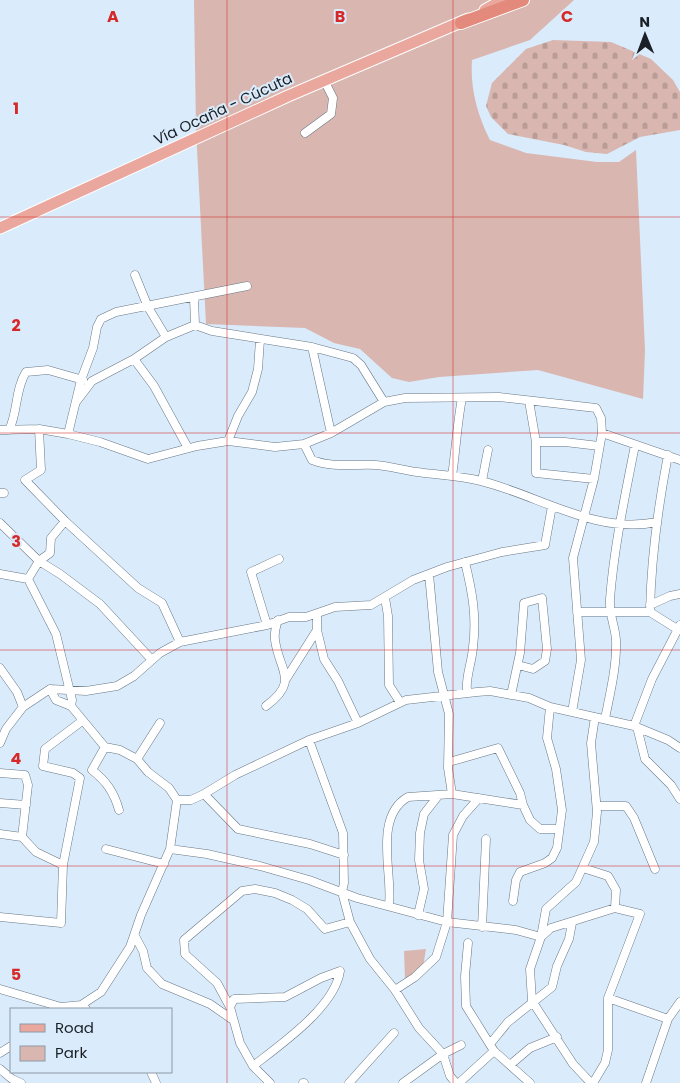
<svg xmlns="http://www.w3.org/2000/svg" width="680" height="1083" font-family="Poppins,sans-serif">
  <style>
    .green { fill: #d9b6b0 }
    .cemetery { fill: url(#cemetery-stones) }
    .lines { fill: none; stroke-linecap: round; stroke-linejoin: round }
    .minor-casing { stroke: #687785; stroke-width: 9 }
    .primary-casing { stroke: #fff; stroke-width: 13 }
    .trunk-casing { stroke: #fff; stroke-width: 14 }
    .minor { stroke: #fff; stroke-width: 8 }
    .primary { stroke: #eaa79d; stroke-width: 11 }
    .trunk { stroke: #e38a7c; stroke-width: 12 }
    .grid { fill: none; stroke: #d62828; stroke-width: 1; stroke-opacity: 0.55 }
    .labels { text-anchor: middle; stroke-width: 4; stroke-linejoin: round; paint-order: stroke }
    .street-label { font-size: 15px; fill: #1a2026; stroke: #daebfb }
    .grid-label { font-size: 16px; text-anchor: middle; font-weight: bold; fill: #d62828; stroke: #daebfb; stroke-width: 4; stroke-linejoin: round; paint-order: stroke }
  </style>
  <defs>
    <pattern id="cemetery-stones" width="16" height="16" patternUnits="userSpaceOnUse" patternTransform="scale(1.25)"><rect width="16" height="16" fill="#d9b6b0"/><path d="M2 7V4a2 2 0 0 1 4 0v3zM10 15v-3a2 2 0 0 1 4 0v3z" fill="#ba9c97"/></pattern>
  </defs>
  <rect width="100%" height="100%" fill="#daebfb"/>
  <path class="green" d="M194,0H574L530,40L472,60C470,88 477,114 490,140L526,153L597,162H619L636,150L645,350L643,399L538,370L439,377L409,382L392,378L360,349L334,343L305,328L206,324L196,129Z
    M426,949L423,967L405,980L404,951Z"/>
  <path class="cemetery" d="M553,40L611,42L651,59L673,80L680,92V130L640,137L607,154L586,152L564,145L508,134L491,117L486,106L492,83L526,49Z"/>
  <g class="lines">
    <defs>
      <path id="minor" d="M305,133L331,114L333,98L324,80
        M135,275L148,307L166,337
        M194,297L195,325
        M312,347L331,433
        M134,359L154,386L188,448
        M529,401L536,442V473L594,479
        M76,402L92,381L134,359L166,337L195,325L212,331L312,347L353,358L361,365L384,402
        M39,429L41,470L25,480L65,521L138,588L162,603L180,642
        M0,430L39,429L68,434L100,442L148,459L197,446L228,441L275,447L304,444L331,433L384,402L405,398L499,397L596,408L601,418L602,433L594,479L573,558L581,660L572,712
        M9,430C18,412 15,389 26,372L48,370L83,380
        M602,433L680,460
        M68,434L81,380L93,348L97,327L101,319L116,312L247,286
        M228,441L238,416L252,392L258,369L260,340
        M536,442H565L599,446
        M304,444L312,460C332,468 354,464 376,465C389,466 403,470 417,472C438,475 460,476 481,481C538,495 596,535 657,522
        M452,476C456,449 457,424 462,398
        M482,481L488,450
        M0,493H4
        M65,521L51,538L50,553L39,561L28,579L56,634L72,700L71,706
        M0,523L39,561L60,574L100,604L152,660
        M465,562C472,591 477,616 473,647C472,663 465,677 467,693
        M0,574L28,579
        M429,574L438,672L449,714L448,768L452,794
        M385,598L388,616L389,685L400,702
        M650,605L670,596L680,594
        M577,612H650L677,629
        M650,612C651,559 658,507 668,455
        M267,625L251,572L279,559
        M317,630L324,659L338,681L358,723
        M0,668L17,692L23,707
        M286,679L317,630V614
        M50,689L56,700L71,706L105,747L120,750L137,759L148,772L169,788L177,800L170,849L141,915L130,947L101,992L75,1009
        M511,695L520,653L524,603L542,598L547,649L545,661L533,669L518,665
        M266,706C300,681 279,671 275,640C274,634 276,626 278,620
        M605,719C610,693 617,666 616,640C615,625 609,616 610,599C614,547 625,496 635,445
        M634,726L652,679L680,625
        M637,727L645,759L671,785L680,799
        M309,740L343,833L344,883L342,892L350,922L370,959L395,990L419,1028L443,1054L450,1076L456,1083
        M0,743L6,729L23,707L50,689L86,691L117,686L134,676L160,653L180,642L267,625L289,617H306L335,607L371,605L413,580L447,567L502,552L545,545L552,506
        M105,747L92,770C106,781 114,792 119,810
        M137,759L160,723
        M449,762L498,748L520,793L523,805
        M0,773L25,775L28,785L22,837
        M204,794L238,829L310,844L344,855
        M177,800H191L204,794L235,775L309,740L358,723L406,700L477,692L490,691L529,698L550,707L634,726L668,740L680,748
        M0,803L26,805
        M597,806H626L634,818L655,869
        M0,834L22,837L36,852L63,865
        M106,849L164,864
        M170,849L207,854L260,866L309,880L357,898L447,922L516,930L541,937L551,928L615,908L640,914L608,998V1050L605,1063L593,1083
        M583,868L608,876L616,890L615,908
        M513,901L516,880L520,872L545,863L552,858L557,848L562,810L556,769L547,738L550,707
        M389,905C393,874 373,817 408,797L452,794L523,805L530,820L540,829H558
        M418,915L424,889L419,860L420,833L424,814L438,796
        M0,917L61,923L63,865L80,778L73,773L43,766L45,749L82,721
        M482,927L486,839
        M135,936L143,951L147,968L162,984L210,1004L233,1020
        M468,943L465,976L466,1006L494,1051L530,1083
        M0,989L61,1007L82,1005L86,1009
        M395,990L415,977L436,957L447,922L453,835L463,816L479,798
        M608,998L668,1019
        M230,1007L234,999L285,997L321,978L340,971C335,1007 280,1045 253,1066
        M490,1044L508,1022L552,987L557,966L569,939L572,923
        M0,1053L11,1046
        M510,1065L530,1048L557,1037
        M0,1069L12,1079L21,1083
        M151,1072L156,1083
        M270,1083L253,1066L240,1043L230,1007L217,983L185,954L184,940L242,891L255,889L275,893L292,900L307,909L325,929L350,922
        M303,1083H304
        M349,1083L394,1033
        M403,1083L443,1054L461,1045
        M459,1083L494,1051
        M591,1083L573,1064L532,1001L530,969L541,937L546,909L576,882L594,842L597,812L591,743L595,717
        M646,1083L668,1019L680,1002"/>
      <path id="primary" d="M485,10L503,0
        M0,228L288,96L468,19"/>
      <path id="trunk" d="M461,23L523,0"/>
    </defs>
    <use href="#minor" class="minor-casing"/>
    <use href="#primary" class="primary-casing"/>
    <use href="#trunk" class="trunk-casing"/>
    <use href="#minor" class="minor"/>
    <use href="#primary" class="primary"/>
    <use href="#trunk" class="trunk"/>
  </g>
  <path class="grid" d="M227,0V1083M453,0V1083M0,217H680M0,433H680M0,650H680M0,866H680"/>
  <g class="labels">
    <g class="street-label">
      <text transform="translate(223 109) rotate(-25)" y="5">Vía Ocaña - Cúcuta</text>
    </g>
  </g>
  <g class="grid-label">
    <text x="113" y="22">A</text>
    <text x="340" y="22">B</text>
    <text x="567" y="22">C</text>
    <text x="16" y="114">1</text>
    <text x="16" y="331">2</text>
    <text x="16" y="547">3</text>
    <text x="16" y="764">4</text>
    <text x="16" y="980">5</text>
  </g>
  <rect x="10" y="1008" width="162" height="65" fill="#daebfb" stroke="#8d9aa6"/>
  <rect x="20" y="1024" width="25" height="8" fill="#eaa79d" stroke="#8d9aa6"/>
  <text x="55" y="1033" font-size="15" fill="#1a2026">Road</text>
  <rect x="20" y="1046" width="25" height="15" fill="#d9b6b0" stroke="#8d9aa6"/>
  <text x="55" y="1058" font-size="15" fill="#1a2026">Park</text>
  <g transform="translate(645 35) rotate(359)" stroke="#daebfb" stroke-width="4" paint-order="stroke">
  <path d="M0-4L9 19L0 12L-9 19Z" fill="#1a2026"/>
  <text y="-8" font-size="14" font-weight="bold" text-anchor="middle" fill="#1a2026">N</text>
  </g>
</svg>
